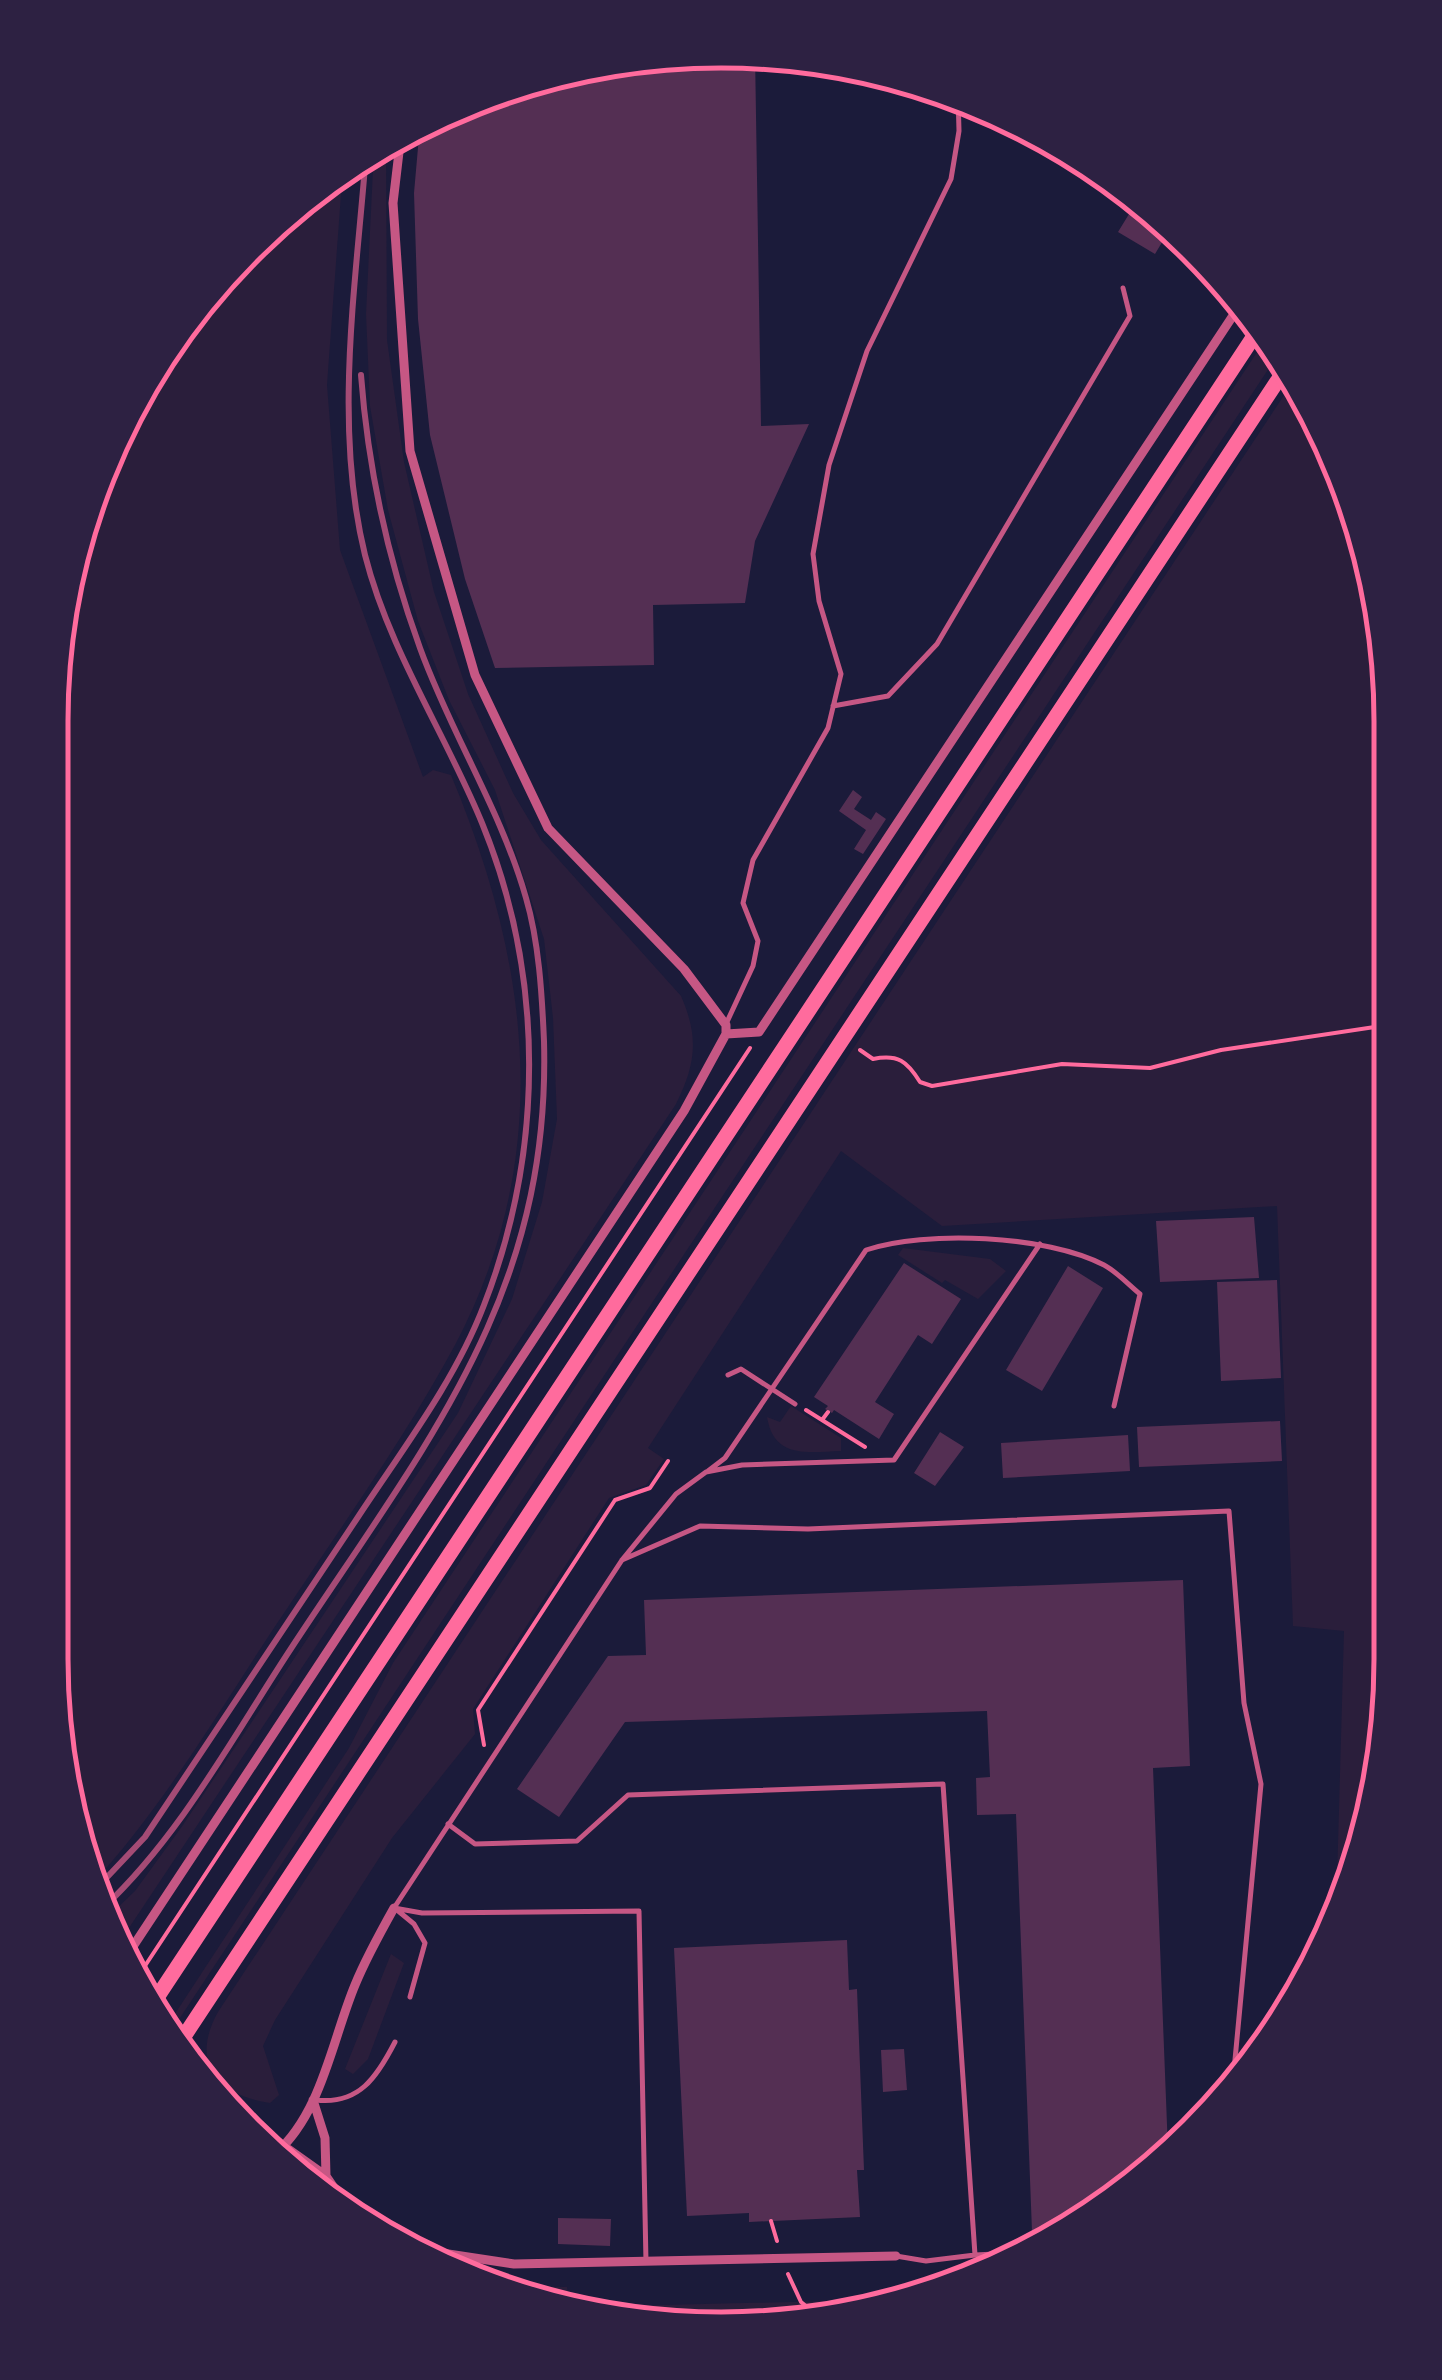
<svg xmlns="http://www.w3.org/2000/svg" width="1442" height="2380" font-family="'Varela Round',sans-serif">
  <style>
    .green { fill: #2a1e3b }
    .building { fill: #542f53 }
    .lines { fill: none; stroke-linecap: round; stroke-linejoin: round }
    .path { stroke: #ff6b9d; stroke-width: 4 }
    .service { stroke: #c65784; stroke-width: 5 }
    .minor { stroke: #c65784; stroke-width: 9 }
    .primary { stroke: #ff6b9d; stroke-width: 15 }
    .rail { stroke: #a44b75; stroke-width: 6 }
    .rim { fill: none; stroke: #ff6b9d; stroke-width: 5 }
  </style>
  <rect width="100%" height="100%" fill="#1b1b3a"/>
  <path class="green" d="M386,143L387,340L404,462L434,592L468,694L513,793L541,840L681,996C699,1037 696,1064 676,1104L121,1940L108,1917L135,1891L183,1825L458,1413L512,1299L542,1202L557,1119L553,1018L544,939L495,790L449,700L418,621L388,510L370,406L366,314L374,149Z
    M343,167L327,385L340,550L423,777L433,770L451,775C530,964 555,1156 455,1345C406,1436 345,1521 288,1607C225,1700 168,1802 91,1885L85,1874L50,1659L51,677L86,505L163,348L247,246Z
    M1267,337L1279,353L170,2033L167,2026L349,1748L393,1663Z
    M1296,377L1356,505L1386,634L1391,1703L1356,1875L1336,1916L1344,1631L1293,1626L1277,1206L942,1226L841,1151L648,1448L664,1459L646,1485L609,1498L473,1709L475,1734L392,1838L275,2020L263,2046L279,2095L270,2103C216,2095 190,2062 218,2012Z
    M903,1248L990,1259L1006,1271L978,1299L945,1280L942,1283L898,1255Z
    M791,1406L841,1438V1451C807,1452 774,1459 767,1417L780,1422Z
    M391,1954L404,1963L368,2059L353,2074L345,2069Z
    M490,2286L567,2287L569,2305L506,2295Z
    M911,2299L720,2330L583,2307Z"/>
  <path class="building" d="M722,50L755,53L761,426L809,424L755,541L745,603L653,605L654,665L495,668L465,579L430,435L418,319L414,193L420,125L465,101L591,63Z
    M1137,201L1170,229L1155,254L1118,232Z
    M853,790L862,797L854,809L871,820L876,812L886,819L863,854L854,849L866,830L839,811Z
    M1254,1217L1259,1278L1160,1282L1156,1221Z
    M904,1263L961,1299L932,1344L918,1335L875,1402L894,1414L879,1439L834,1410L832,1413L825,1409L828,1406L814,1397Z
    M1068,1266L1103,1288L1042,1391L1006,1370Z
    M1277,1280L1281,1378L1221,1381L1217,1282Z
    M1280,1421L1282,1461L1139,1467L1137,1427Z
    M940,1432L964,1447L935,1486L914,1473Z
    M1128,1435L1130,1471L1003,1478L1001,1443Z
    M1183,1580L1190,1766L1153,1768L1168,2150L1129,2192L1056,2230L1032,2231L1016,1814L977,1815L976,1778L990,1777L987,1711L625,1722L559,1817L517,1789L608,1656L646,1655L644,1600Z
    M847,1940L849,1990L857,1989L864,2170H857L860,2217L749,2222V2213L687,2216L674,1948Z
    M904,2049L907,2090L883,2092L881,2050Z
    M558,2218L611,2219L610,2246L558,2244Z"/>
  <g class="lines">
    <path class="path" d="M860,1050L873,1059C898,1054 907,1061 920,1082L932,1086L1062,1064L1150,1068L1221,1050L1388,1025
      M806,1410L865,1447
      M822,1420L828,1412
      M484,1745L478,1710L615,1500L650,1488L668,1461
      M139,1975L750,1048
      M771,2221L777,2241
      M788,2274L801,2302L816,2314"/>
    <path class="service" d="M833,706L888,696L937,644L1130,316L1123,288
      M726,1024L753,966L758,941L743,903L753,860L828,728L841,674L819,601L813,554L829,465L867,351L951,179L959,131L958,95
      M728,1375L741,1369L795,1404
      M708,1471L725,1458L866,1250C925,1230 1047,1235 1104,1265C1117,1272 1129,1285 1140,1294L1114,1406
      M622,1560L700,1526L808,1529L1229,1511L1244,1703L1261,1784L1233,2081
      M448,1824L475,1844L577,1841L628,1795L943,1784L975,2255L926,2261L896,2256
      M394,1908L622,1560L676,1494L706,1472L742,1465L894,1460L1040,1244
      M394,1908L422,1913L639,1911L646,2262
      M397,1910L414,1924L425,1943L410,1997
      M316,2100C359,2105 377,2077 395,2042
      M975,2255L1015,2253"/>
    <path class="minor" d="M726,1034L759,1032L1242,302
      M128,1954L684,1111L726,1034V1025L684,969L548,828L475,675L410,451L393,203L401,135
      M313,2100L325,2138L326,2176
      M225,2104L326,2176L350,2211
      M275,2154C322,2113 332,2040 355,1985C366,1958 380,1933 394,1908
      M311,2189L326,2176
      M398,2237L435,2252L514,2264L896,2256"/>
    <path class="primary" d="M154,2002L1260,327
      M177,2047L1288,365"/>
    <path class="rail" d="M94,1891L145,1837C216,1731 287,1624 358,1517C402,1450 455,1381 484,1305C544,1151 545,977 482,823C445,733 389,650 365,555C333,425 356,285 366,154
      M103,1908C181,1835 234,1735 292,1647C425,1445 551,1296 544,1041C542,995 539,942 526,898C501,810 451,734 420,648C388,560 368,469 361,375"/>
  </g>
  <path d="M0 0H1442V2380H0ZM721 68H721A653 653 0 0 1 1374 721V1659A653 653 0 0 1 721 2312H721A653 653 0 0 1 68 1659V721A653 653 0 0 1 721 68Z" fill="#2d2142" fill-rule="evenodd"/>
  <path class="rim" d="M721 68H721A653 653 0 0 1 1374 721V1659A653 653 0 0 1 721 2312H721A653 653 0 0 1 68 1659V721A653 653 0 0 1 721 68Z"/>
</svg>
